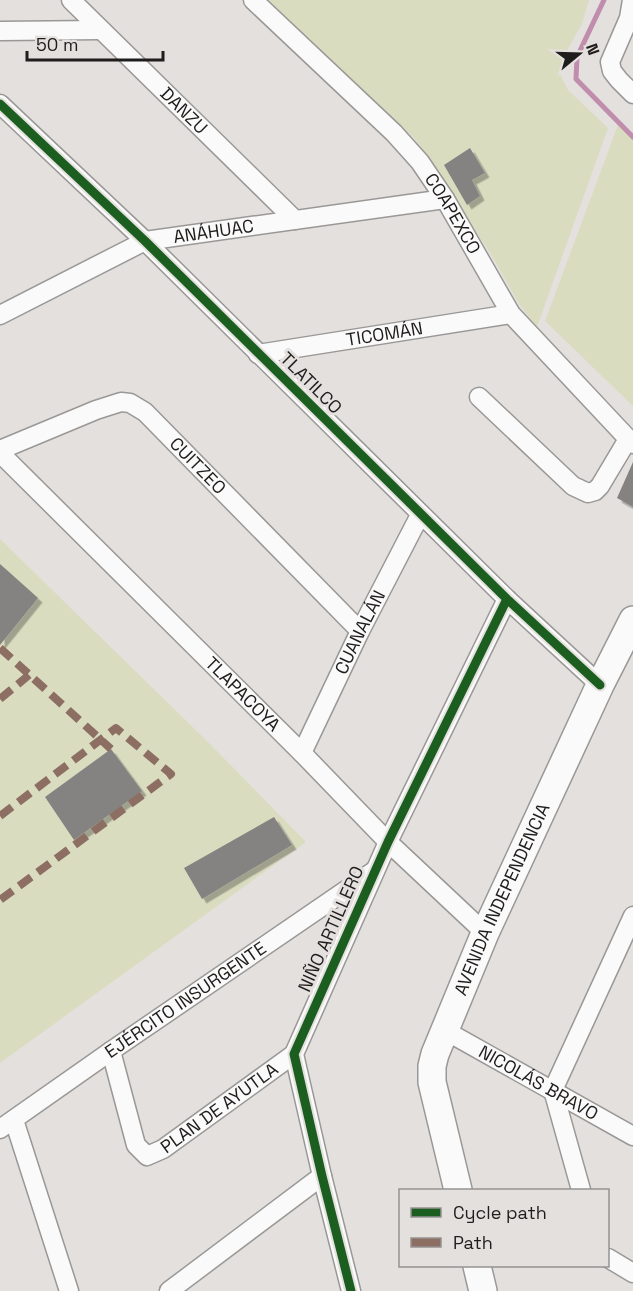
<svg xmlns="http://www.w3.org/2000/svg" width="633" height="1291" font-family="'Space Grotesk',sans-serif">
  <style>
    .green { fill: #dadcc0 }
    .lines { fill: none; stroke-linecap: round; stroke-linejoin: round }
    .stream { stroke: #c18dad; stroke-width: 5 }
    .building { fill: #848382; filter: url(#shadow) }
    .street-casing { stroke: #9a9896; stroke-width: 21 }
    .secondary-casing { stroke: #9a9896; stroke-width: 30 }
    .street { stroke: #fbfafa; stroke-width: 18 }
    .secondary { stroke: #fbfafa; stroke-width: 27 }
    .quiet { stroke: #8d6e63; stroke-width: 8; stroke-dasharray: 15 8; stroke-linecap: butt }
    .cycleway-casing { stroke: #e4e0dd; stroke-width: 13 }
    .cycleway { stroke: #1b5e20; stroke-width: 9 }
    .labels { text-anchor: middle; stroke-width: 6; stroke-linejoin: round; paint-order: stroke }
    .street-label { font-size: 18px; fill: #1f1d1c; stroke: #e4e0dd }
  </style>
  <defs>
    <filter id="shadow"><feDropShadow dx="4.5" dy="4.5" stdDeviation="0" flood-color="#0004"/></filter>
  </defs>
  <rect width="100%" height="100%" fill="#e3e0de"/>
  <path class="green" d="M267,0H589L582,24L562,59L560,74L568,90L608,128L537,327L519,304L492,256L415,139Z
    M618,125L633,139V406L545,321Z
    M0,539L208,742L306,842L0,1063Z"/>
  <g class="lines">
    <path class="stream" d="M604,0L577,57L576,79L633,137"/>
  </g>
  <path class="building" d="M470,148L485,173L472,180L480,196L467,205L444,165Z
    M633,462V507L617,498Z
    M0,564L38,598L0,645Z
    M111,749L142,791L74,840L45,797Z
    M274,817L292,845L202,899L184,868Z"/>
  <g class="lines">
    <defs>
      <g id="street">
        <path id="s1" d="M71,0L295,220"/>
        <path id="s2" d="M253,0L394,133L420,162L445,199L511,314L633,444"/>
        <path d="M632,0L629,18L610,62L612,71L619,80L633,94"/>
        <path d="M0,31L100,30"/>
        <path d="M0,104L145,241L507,599L600,685"/>
        <path id="s3" d="M0,315L145,241L445,199"/>
        <path id="s4" d="M258,354L511,314"/>
        <path d="M479,397L573,486L588,493L595,491L600,486L628,439"/>
        <path id="s5" d="M0,450L96,410L121,402L130,403L145,412L360,631"/>
        <path id="s6" d="M0,453L302,753L388,842L485,933"/>
        <path id="s7" d="M302,753L360,631L420,515"/>
        <path id="s8" d="M446,1031L633,1136"/>
        <path id="s9" d="M111,1051L136,1145L147,1156L163,1149L294,1054"/>
        <path d="M14,1120L69,1291"/>
        <path id="s10" d="M0,1129L111,1051L374,871"/>
        <path d="M581,1190L553,1090L633,916"/>
        <path d="M608,1258L633,1273"/>
        <path d="M169,1291L322,1176"/>
        <path d="M351,1291L322,1176L294,1054L388,842L507,599"/>
      </g>
      <g id="secondary">
        <path id="s11" d="M458,1190L432,1082V1066L435,1054L485,933L600,685L633,620"/>
        <path d="M477,1266L483,1291"/>
      </g>
    </defs>
    <use href="#street" class="street-casing"/>
    <use href="#secondary" class="secondary-casing"/>
    <use href="#street" class="street"/>
    <use href="#secondary" class="secondary"/>
    <path class="quiet" d="M0,648L111,749
      M0,699L29,675
      M0,816L116,728L171,774L0,900"/>
    <defs>
      <path id="cycleway" d="M0,104L145,241L507,599L600,685
        M351,1291L322,1176L294,1054L388,842L507,599"/>
    </defs>
    <use href="#cycleway" class="cycleway-casing"/>
    <use href="#cycleway" class="cycleway"/>
  </g>
  <g class="labels">
    <g class="street-label">
      <text dy="6" stroke="none"><textPath href="#s1" startOffset="158">DANZU</textPath></text>
      <text dy="6" stroke="none"><textPath href="#s2" startOffset="294">COAPEXCO</textPath></text>
      <text dy="6" stroke="none"><textPath href="#s3" startOffset="232">ANÁHUAC</textPath></text>
      <text dy="6" stroke="none"><textPath href="#s4" startOffset="128">TICOMÁN</textPath></text>
      <text transform="translate(311 383) rotate(45)" y="6">TLATILCO</text>
      <text dy="6" stroke="none"><textPath href="#s5" startOffset="232">CUITZEO</textPath></text>
      <text dy="6" stroke="none"><textPath href="#s7" startOffset="134">CUANALÁN</textPath></text>
      <text dy="6" stroke="none"><textPath href="#s6" startOffset="342">TLAPACOYA</textPath></text>
      <text dy="6" stroke="none"><textPath href="#s11" startOffset="308">AVENIDA INDEPENDENCIA</textPath></text>
      <text transform="translate(331 929) rotate(-66)" y="6">NIÑO ARTILLERO</text>
      <text dy="6" stroke="none"><textPath href="#s10" startOffset="226">EJÉRCITO INSURGENTE</textPath></text>
      <text dy="6" stroke="none"><textPath href="#s8" startOffset="106">NICOLÁS BRAVO</textPath></text>
      <text dy="6" stroke="none"><textPath href="#s9" startOffset="200">PLAN DE AYUTLA</textPath></text>
    </g>
  </g>
  <rect x="399" y="1189" width="210" height="78" fill="#e4e0dd" stroke="#959290" stroke-width="1.5"/>
  <rect x="411" y="1208" width="30" height="9" fill="#1b5e20" stroke="#959290" stroke-width="1.5"/>
  <text x="453" y="1219" font-size="18" fill="#1f1d1c">Cycle path</text>
  <rect x="411" y="1238" width="30" height="9" fill="#8d6e63" stroke="#959290" stroke-width="1.5"/>
  <text x="453" y="1249" font-size="18" fill="#1f1d1c">Path</text>
  <g transform="translate(579 54) rotate(71)" stroke="#e4e0dd" stroke-width="4.5" paint-order="stroke">
  <path d="M0-4.5L10 22L0 15L-10 22Z" fill="#1f1d1c"/>
  <text y="-9" font-size="16" font-weight="bold" text-anchor="middle" fill="#1f1d1c">N</text>
  </g>
  <path d="M27 51v9h136v-9" fill="none" stroke="#1f1d1c" stroke-width="3"/>
  <text x="36" y="51" font-size="18" fill="#1f1d1c" stroke="#e4e0dd" stroke-width="4.5" paint-order="stroke">50 m</text>
</svg>
